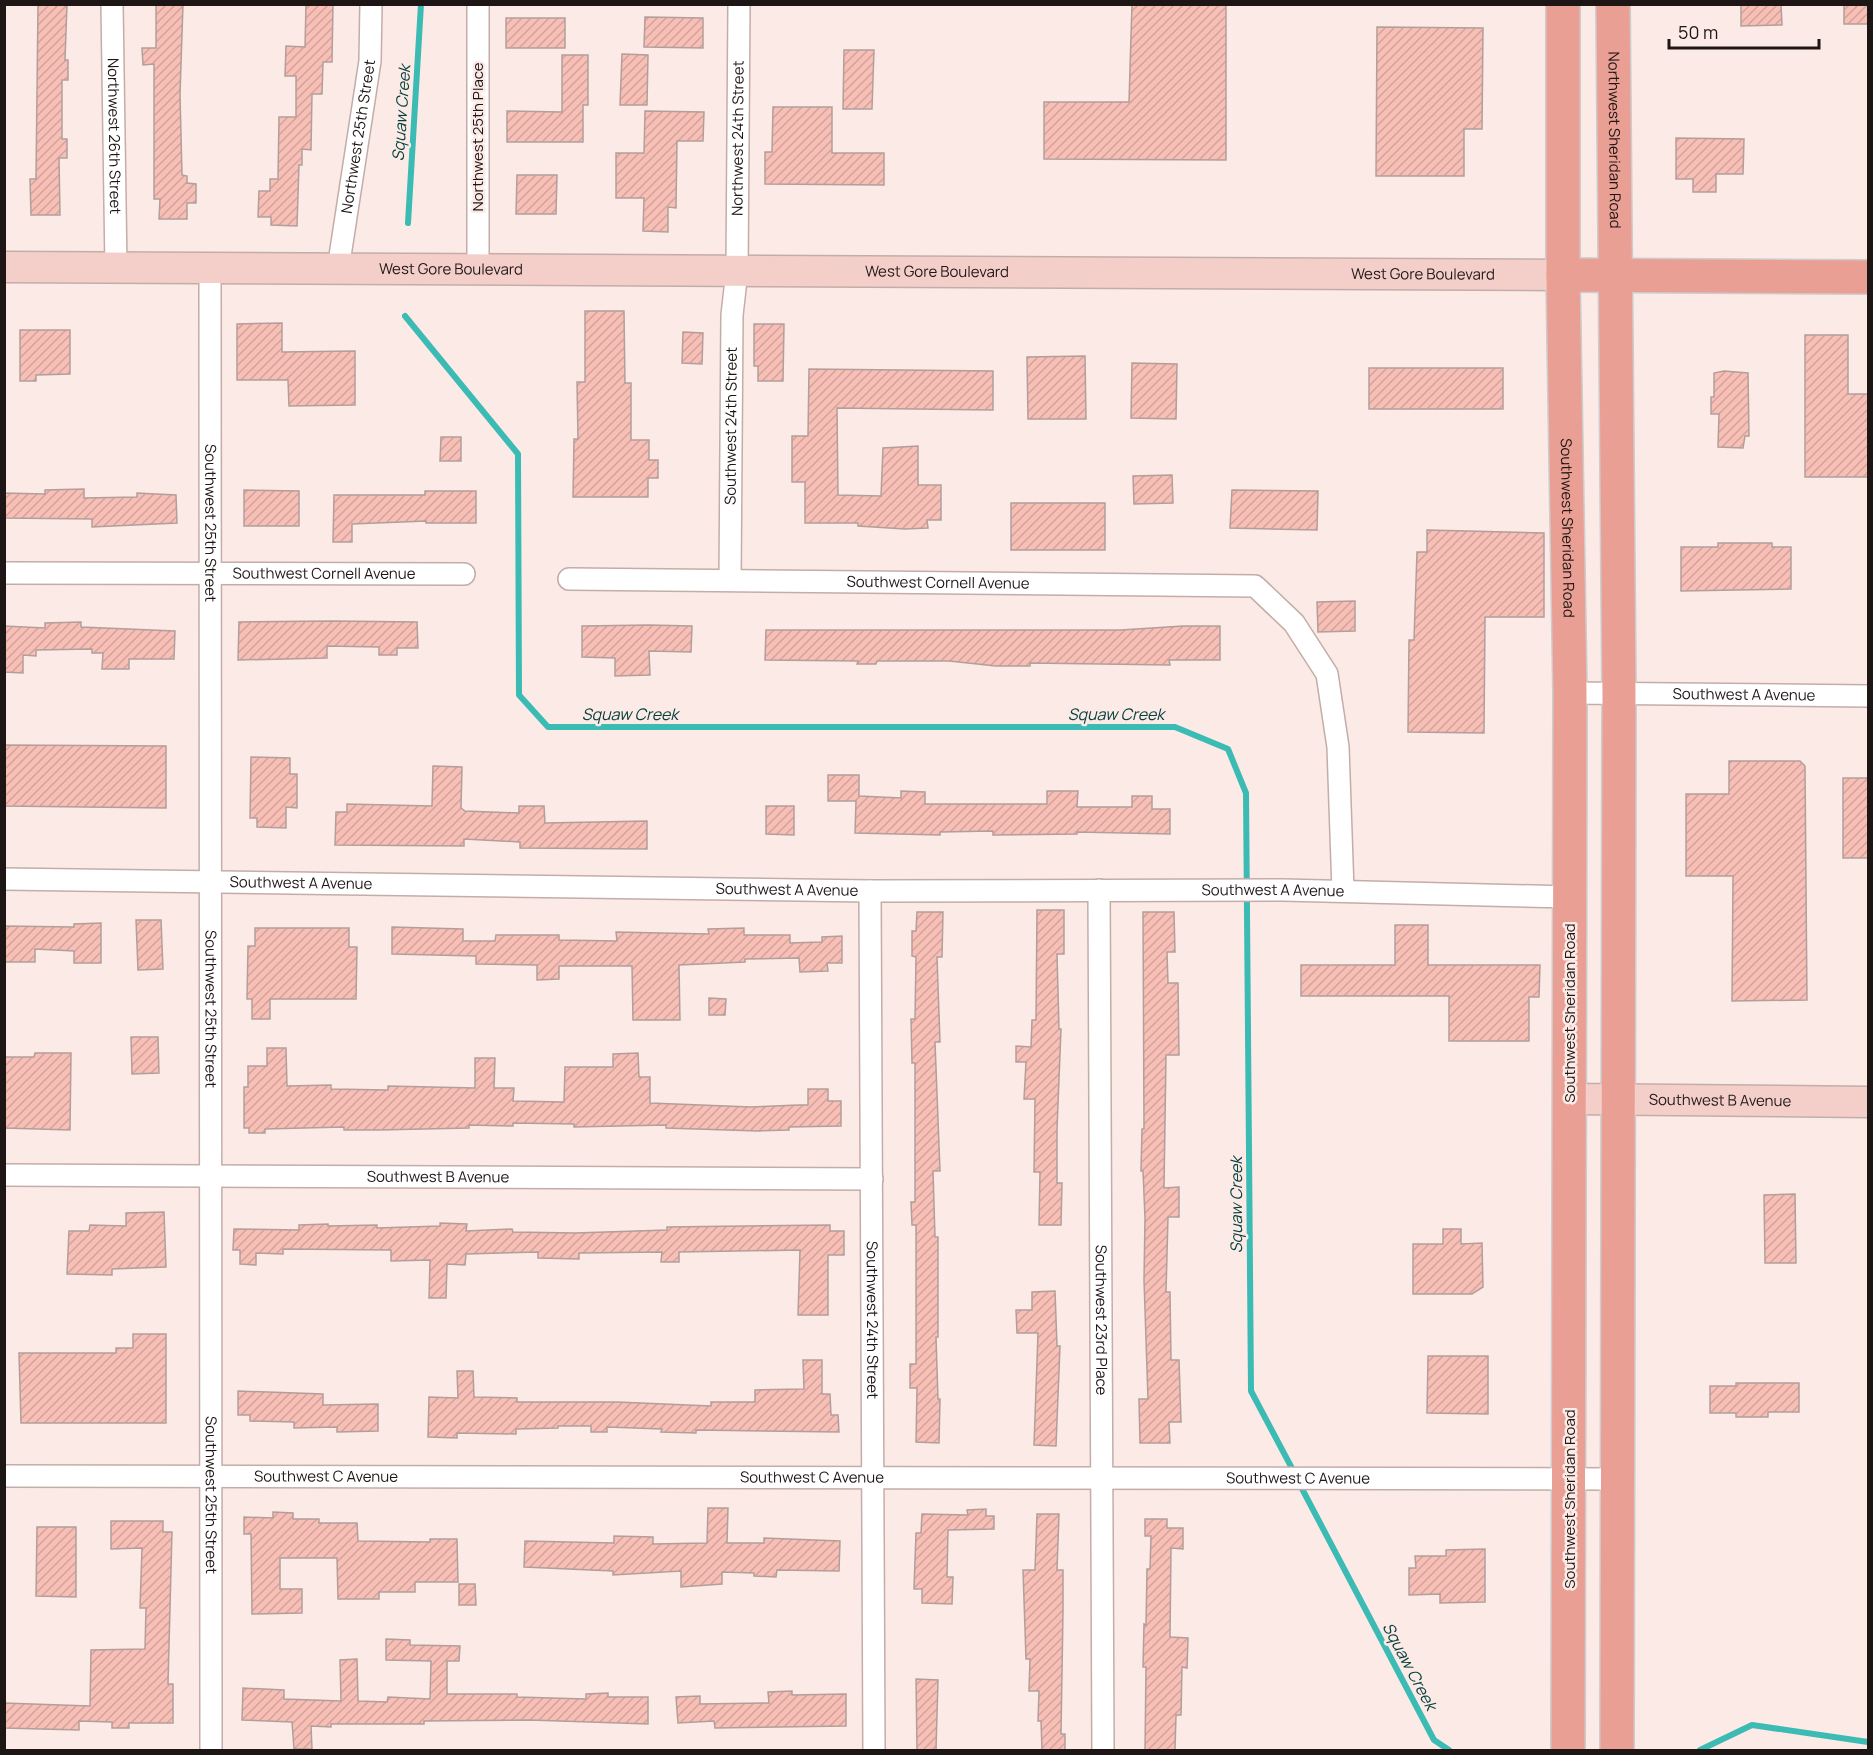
<svg xmlns="http://www.w3.org/2000/svg" width="1873" height="1755" font-family="Manrope,sans-serif">
  <style>
    .lines { fill: none; stroke-linecap: round; stroke-linejoin: round }
    .stream { stroke: #3bbbb3; stroke-width: 6 }
    .building { fill: url(#building-hatch); stroke: #b39e9a; stroke-width: 1.5 }
    .street-casing { stroke: #c3ada9; stroke-width: 24 }
    .secondary-casing { stroke: #c3ada9; stroke-width: 33 }
    .primary-casing { stroke: #cecccc; stroke-width: 36 }
    .street { stroke: #fff; stroke-width: 21 }
    .secondary { stroke: #f4cfca; stroke-width: 30 }
    .primary { stroke: #ea9f94; stroke-width: 33 }
    .labels { text-anchor: middle; stroke-width: 5; stroke-linejoin: round; paint-order: stroke }
    .street-label { font-size: 15px; fill: #1e1615; stroke: #fceae7 }
    .water-label { font-size: 16px; font-style: italic; fill: #043f3c; stroke: #fceae7 }
  </style>
  <defs>
    <pattern id="building-hatch" width="6" height="6" patternUnits="userSpaceOnUse" patternTransform="scale(1.5)"><rect width="6" height="6" fill="#f7bfb5"/><path d="M-1 1l2-2M0 6l6-6M5 7l2-2" fill="none" stroke="#d3a39b"/></pattern>
  </defs>
  <rect width="100%" height="100%" fill="#fceae7"/>
  <g class="lines">
    <path class="stream" d="M408,223L421,4
      M405,316L518,454L519,695L548,727H1175L1228,749L1246,793L1251,1391L1295,1474
      M1299,1483L1434,1740L1449,1750
      M1700,1750L1752,1725L1868,1742"/>
  </g>
  <path class="building" d="M38,4H67L65,60H68V80H62V139H67V158H59L60,215H31L30,179H36Z
    M156,4H183L180,95L182,175L187,176V183L196,184V203H187V219H159L160,199H154V64L143,65L142,48H156Z
    M306,4H333L332,62H323L322,94H312L311,150L302,149V165H299L297,226L271,225V217H258L259,191H270V179H278L279,117H296V76H285L286,46L305,47Z
    M1132,4H1226V160L1044,159V102H1129Z
    M1741,4H1781L1782,25L1741,26Z
    M1844,4H1869V24H1844Z
    M645,17L703,18V48L644,47Z
    M506,18H565V48H506Z
    M1377,27L1483,28L1482,129H1464V176H1376Z
    M844,50H874L872,109H843Z
    M622,54L648,55L647,105H620Z
    M562,55H588V105H583V142H507V111L562,112Z
    M773,107H832V153H884V185L765,184V152H772Z
    M645,111L704,112L703,141H677L676,208L668,207V232L643,231L644,198H616V153H644Z
    M1676,138L1744,139L1743,174H1716V192H1693V179H1676Z
    M517,175H557L556,214H516Z
    M585,311H624L625,383H631V440H649V460H658V478H648V497H573L574,439H578L577,382H585Z
    M282,323V352L355,351V405L289,406L288,380H237V324Z
    M754,324H784L783,381H758V366H754Z
    M20,330H70V374L36,375V381H20Z
    M683,332L703,333L702,364L682,363Z
    M1805,335H1848V394H1869V477H1805Z
    M1085,356L1086,419H1028L1027,357Z
    M1132,363L1177,364L1176,419L1131,418Z
    M1369,368H1503V409H1369Z
    M809,369L993,371V410L837,408L838,495L881,496L883,448L918,446V485H941V520H927L928,528L905,529L858,526V523H805V482H792V436H808Z
    M1724,371L1748,373L1749,436H1745L1743,448L1718,447L1719,414H1711V397H1714V373Z
    M441,437H461V461H440Z
    M1172,475L1173,503L1134,504L1133,476Z
    M84,489V498L137,497V493L176,495L177,523L92,527V519L4,518V493L45,494V490Z
    M244,490L299,491V526H244Z
    M1232,490L1318,491L1317,530L1230,528Z
    M425,491H476V523H426V521L352,524V542H333L334,495H425Z
    M1011,503H1105V550H1011Z
    M1427,530L1544,533V617H1485L1484,733L1408,732L1409,640H1414L1417,552H1427Z
    M1718,543H1772V547H1791V589L1681,591V547H1718Z
    M1355,601V631L1318,632L1317,602Z
    M333,621L417,622L418,648H397V655H379V647L327,646V658L238,660L239,622Z
    M81,622V627L175,631L174,659H129V669H102L103,653H92V649L36,650V656L23,655V673L4,672V626L45,628V623Z
    M649,625L692,626L691,652L649,651L650,675L615,676V658L582,657V626Z
    M1183,626H1220V660H1169L1170,665L1030,663V666H996L949,661H877L876,664H857L858,661L765,660L766,630H1121Z
    M4,745L166,746V808L4,806Z
    M251,757L290,758V774H297V808L286,807V828L257,827V818H250Z
    M1729,761H1800L1805,766L1807,1000L1732,1001L1733,876H1686V794H1729Z
    M433,766L462,767L461,808L465,811L519,813V806H544L545,823L647,821V849L520,848V842L464,839V846L335,845L336,812H347V804L432,806Z
    M828,775H859V796L901,798V791L925,792V804H1047V791H1078L1077,807H1132V796H1152V809H1170V834L1077,832V834L993,835V831L940,832V835L855,833L856,801H828Z
    M1843,778H1869V858H1843Z
    M766,806H794V835L766,834Z
    M1037,910H1064V954H1057L1059,1029H1061L1057,1129V1183H1062L1061,1225H1039L1040,1172H1034L1035,1099H1024L1026,1062H1016V1046L1031,1047L1032,1020H1036Z
    M917,912H943L942,957H937L940,1042H935L940,1171H933L935,1237H938V1337H936L938,1399H940L939,1443L916,1442L917,1388H910V1364H916V1225H912L911,1202H915V1063H912L911,1019H915L916,957L912,956V931H916Z
    M1143,912H1174L1175,952H1167L1168,983H1178L1179,1055H1166L1164,1188L1179,1187V1217H1168L1166,1292H1170L1171,1360H1179L1181,1422H1169L1170,1443H1140L1139,1399H1148L1144,1280L1145,1218L1143,1171H1141L1142,1129H1144Z
    M136,920H161L163,969L138,970Z
    M101,923V963H74V951L35,949V962H4V926L74,927V924Z
    M1395,925H1428V965H1540L1539,997H1529V1041H1449V996H1301V965H1395Z
    M392,927L463,929V941H495L496,935H559V940L617,941L616,932L709,934L708,929L744,928V935H790V943L822,942V937L842,936V963H827L828,971L800,972L799,958L745,959V962L679,965L680,1020H633L632,966H559V979L537,980V965L476,964V956L392,954Z
    M255,928H349V947H357L356,999H270V1019H252V999H247L248,946H255Z
    M709,998L726,999L725,1015H709Z
    M131,1037H158L159,1073L132,1074Z
    M267,1048H286L287,1086L331,1085V1089L388,1090V1086L475,1088V1058H495L494,1088H514L513,1101L564,1102L565,1067H613V1054L638,1053L639,1077H650V1103L751,1107L798,1105H808V1089H828V1101H841V1126L789,1127V1130L758,1131L666,1128V1125L574,1127V1124L513,1123V1126L469,1125V1128L378,1130H344V1127L265,1129V1133H249V1128H244V1087H248V1066H267Z
    M35,1053H71L70,1130L4,1128V1057H34Z
    M1795,1194L1796,1263H1765L1764,1195Z
    M164,1212L166,1267L112,1269V1275L67,1274L69,1231H89L90,1225L126,1226V1213Z
    M440,1223L467,1224L466,1231L512,1229L513,1232L575,1233L667,1230V1227L830,1225V1231H844V1255H828V1315H798L800,1250L679,1252V1262H661L662,1252L579,1253V1259L538,1258V1252L466,1254L465,1265L447,1264L446,1298H429L430,1260L391,1261V1250L283,1249V1254L256,1253V1265L240,1264V1250H233L234,1229L299,1230V1225L328,1224V1226L377,1225V1228L440,1226Z
    M1443,1229H1461V1244L1482,1243L1483,1287L1472,1294H1413V1244H1443Z
    M1055,1291L1057,1346H1060L1056,1446L1034,1445L1038,1333H1017L1016,1310H1032V1292Z
    M133,1334H166V1423H21L19,1353H116V1348H133Z
    M1428,1356H1488V1414L1427,1413Z
    M803,1360H822V1394H830L831,1415H838L839,1432L696,1430V1433L661,1432L662,1429L607,1427V1432H591V1426H558V1428L516,1429V1434L457,1433V1438L428,1437L429,1397L458,1398L457,1371H473L474,1397L517,1398V1402H617L711,1406V1402H755V1390L804,1389Z
    M1736,1383H1799V1412H1768V1417H1736V1413H1710V1386H1736Z
    M238,1391L323,1394V1405L378,1404V1431L337,1432V1427L294,1428V1422L250,1421V1415H238Z
    M708,1508H728L727,1543H764V1538L840,1541L839,1571L777,1570L776,1577L754,1576V1573L722,1572V1584L681,1587V1571L613,1575V1571L524,1567L525,1541L614,1543V1536L653,1537V1544L707,1543Z
    M986,1509V1516H994V1529L948,1530L947,1577H953L952,1604L922,1603V1589H914L916,1533H921L922,1514L968,1515L967,1510Z
    M273,1512L293,1513V1519H319V1523H357L358,1541L430,1542V1539H457L458,1582H415V1592H379V1599H338L337,1558H280V1589H302V1613L252,1614L251,1534H244V1517L273,1518Z
    M1037,1514H1059L1057,1570H1063V1611L1061,1734H1065V1750H1042L1041,1721H1038L1039,1691H1029L1030,1659H1026L1023,1570H1035Z
    M1145,1519H1167V1528H1183V1549L1171,1548L1170,1637L1188,1638L1187,1668L1182,1667L1181,1715H1176L1175,1750H1145L1146,1667H1143L1144,1624L1146,1625L1147,1569H1150L1151,1536H1145Z
    M111,1521H163V1532H172L168,1684H173V1723H129V1728H112V1722L79,1721V1730L4,1728V1703L90,1706L91,1650L145,1649L146,1608H140L142,1548L111,1549Z
    M37,1527H76V1597L36,1596Z
    M1485,1549V1602L1440,1603V1594L1409,1595V1568H1416L1415,1556H1446V1550Z
    M459,1584H475L476,1605H459Z
    M386,1639L410,1640V1645L460,1646L459,1661H447V1694H517V1697L586,1699V1694L608,1693V1697H648V1724L530,1720L424,1721V1724H331V1727L311,1726L312,1749H294L292,1722L242,1720L243,1688L284,1690V1699L341,1701L340,1660L357,1659L358,1701L387,1702L388,1697L430,1699L431,1661L386,1660Z
    M916,1679L938,1680L936,1750H917Z
    M792,1691V1695L846,1694V1726L715,1728L714,1721L678,1723L676,1697L700,1696V1704L769,1703L768,1692Z"/>
  <g class="lines">
    <defs>
      <g id="street">
        <path id="s1" d="M112,4L116,268"/>
        <path d="M478,4V270"/>
        <path id="s2" d="M210,268L211,1750"/>
        <path id="s3" d="M338,269L370,61L371,4"/>
        <path id="s4" d="M4,573L464,574"/>
        <path id="s5" d="M569,579L1255,586L1294,623L1327,674L1338,747L1343,891"/>
        <path id="s6" d="M730,580L732,315L737,271L739,4"/>
        <path id="s7" d="M1570,693L1868,696"/>
        <path id="s8" d="M4,879L870,891L1283,890L1570,897"/>
        <path id="s9" d="M1099,890L1103,1750"/>
        <path id="s10" d="M870,891L874,1750"/>
        <path id="s11" d="M4,1175L872,1179"/>
        <path id="s12" d="M4,1476L1619,1479"/>
      </g>
      <g id="secondary">
        <path id="s13" d="M4,267L1563,275"/>
        <path id="s14" d="M1570,1099L1868,1102"/>
      </g>
      <g id="primary">
        <path id="s15" d="M1563,4V275L1570,693L1568,1750"/>
        <path id="s16" d="M1613,4L1619,694L1617,1750"/>
        <path d="M1563,275L1868,277"/>
      </g>
    </defs>
    <use href="#street" class="street-casing"/>
    <use href="#secondary" class="secondary-casing"/>
    <use href="#primary" class="primary-casing"/>
    <use href="#street" class="street"/>
    <use href="#secondary" class="secondary"/>
    <use href="#primary" class="primary"/>
  </g>
  <g class="labels">
    <g class="street-label">
      <text dy="5" stroke="none"><textPath href="#s1" startOffset="132">Northwest 26th Street</textPath></text>
      <text dy="5" stroke="none"><textPath href="#s3" startOffset="134">Northwest 25th Street</textPath></text>
      <text transform="translate(478 137) rotate(-90)" y="5">Northwest 25th Place</text>
      <text dy="5" stroke="none"><textPath href="#s6" startOffset="442">Northwest 24th Street</textPath></text>
      <text dy="5" stroke="none"><textPath href="#s16" startOffset="136">Northwest Sheridan Road</textPath></text>
      <text dy="5" stroke="none"><textPath href="#s13" startOffset="447">West Gore Boulevard</textPath></text>
      <text dy="5" stroke="none"><textPath href="#s13" startOffset="933">West Gore Boulevard</textPath></text>
      <text dy="5" stroke="none"><textPath href="#s13" startOffset="1419">West Gore Boulevard</textPath></text>
      <text dy="5" stroke="none"><textPath href="#s6" startOffset="154">Southwest 24th Street</textPath></text>
      <text dy="5" stroke="none"><textPath href="#s2" startOffset="255">Southwest 25th Street</textPath></text>
      <text dy="5" stroke="none"><textPath href="#s15" startOffset="524">Southwest Sheridan Road</textPath></text>
      <text dy="5" stroke="none"><textPath href="#s4" startOffset="320">Southwest Cornell Avenue</textPath></text>
      <text dy="5" stroke="none"><textPath href="#s5" startOffset="369">Southwest Cornell Avenue</textPath></text>
      <text dy="5" stroke="none"><textPath href="#s7" startOffset="174">Southwest A Avenue</textPath></text>
      <text dy="5" stroke="none"><textPath href="#s8" startOffset="297">Southwest A Avenue</textPath></text>
      <text dy="5" stroke="none"><textPath href="#s8" startOffset="783">Southwest A Avenue</textPath></text>
      <text dy="5" stroke="none"><textPath href="#s8" startOffset="1269">Southwest A Avenue</textPath></text>
      <text dy="5" stroke="none"><textPath href="#s2" startOffset="741">Southwest 25th Street</textPath></text>
      <text transform="translate(1570 1013) rotate(-90)" y="5">Southwest Sheridan Road</text>
      <text dy="5" stroke="none"><textPath href="#s14" startOffset="150">Southwest B Avenue</textPath></text>
      <text dy="5" stroke="none"><textPath href="#s11" startOffset="434">Southwest B Avenue</textPath></text>
      <text dy="5" stroke="none"><textPath href="#s9" startOffset="430">Southwest 23rd Place</textPath></text>
      <text dy="5" stroke="none"><textPath href="#s10" startOffset="429">Southwest 24th Street</textPath></text>
      <text dy="5" stroke="none"><textPath href="#s12" startOffset="322">Southwest C Avenue</textPath></text>
      <text dy="5" stroke="none"><textPath href="#s12" startOffset="808">Southwest C Avenue</textPath></text>
      <text dy="5" stroke="none"><textPath href="#s12" startOffset="1294">Southwest C Avenue</textPath></text>
      <text dy="5" stroke="none"><textPath href="#s2" startOffset="1227">Southwest 25th Street</textPath></text>
      <text transform="translate(1570 1499) rotate(-90)" y="5">Southwest Sheridan Road</text>
    </g>
    <g class="water-label">
      <text transform="translate(401 113) rotate(-86)" y="6">Squaw Creek</text>
      <text x="630" y="720">Squaw Creek</text>
      <text x="1116" y="720">Squaw Creek</text>
      <text transform="translate(1236 1205) rotate(-90)" y="6">Squaw Creek</text>
      <text transform="translate(1410 1666) rotate(62)" y="6">Squaw Creek</text>
    </g>
  </g>
  <rect width="1873" height="1755" fill="none" stroke="#1e1615" stroke-width="12"/>
  <path d="M1669 39v9h150v-9" fill="none" stroke="#1e1615" stroke-width="3"/>
  <text x="1678" y="39" font-size="18" fill="#1e1615" stroke="#fceae7" stroke-width="4.5" paint-order="stroke">50 m</text>
</svg>
